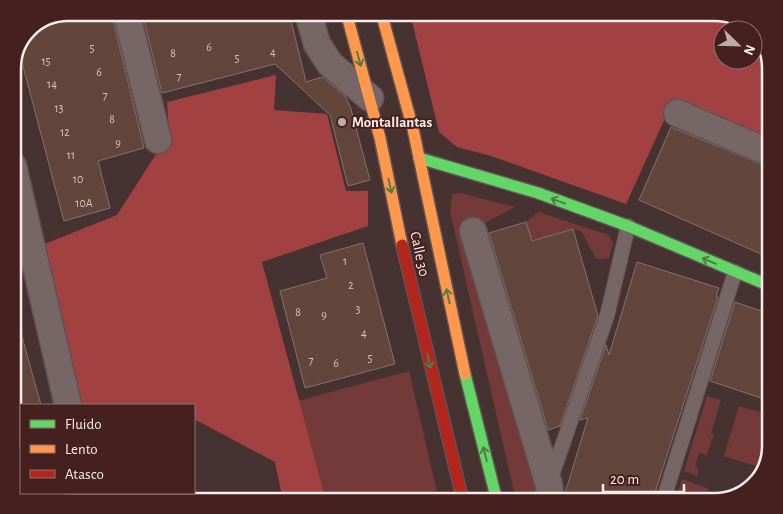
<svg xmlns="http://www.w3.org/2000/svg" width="783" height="514" font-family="'Alegreya Sans',sans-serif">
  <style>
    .green { fill: #733a39 }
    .forest { fill: #a24142 }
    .building { fill: #62453b; stroke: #847270 }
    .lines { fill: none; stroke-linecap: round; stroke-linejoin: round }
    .lane-casing { stroke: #625252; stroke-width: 16 }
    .street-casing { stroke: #625252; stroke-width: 29 }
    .fast-casing { stroke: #625252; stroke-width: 14 }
    .slow-casing { stroke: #625252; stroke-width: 14 }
    .jam-casing { stroke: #625252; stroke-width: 14 }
    .lane { stroke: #766766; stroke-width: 14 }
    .street { stroke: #766766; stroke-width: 26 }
    .fast { stroke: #63d668; stroke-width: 11 }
    .slow { stroke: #ff974d; stroke-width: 11 }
    .jam { stroke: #b3261e; stroke-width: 11 }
    .oneway { stroke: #547b44 }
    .poi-dot { fill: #bdacab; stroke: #44201f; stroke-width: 2 }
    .labels { text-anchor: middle; stroke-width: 4; stroke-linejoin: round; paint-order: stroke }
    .number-label { font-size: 12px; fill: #d6c3c0 }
    .poi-label { font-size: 15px; font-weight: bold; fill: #fcedec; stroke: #44201f; text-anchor: start }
    .street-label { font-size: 15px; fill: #fcedec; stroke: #44201f }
    .rim { fill: none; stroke: #fcedec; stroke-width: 2.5 }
  </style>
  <rect width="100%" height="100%" fill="#473232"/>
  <path class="green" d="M461,193L515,207L487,222L463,228L541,501H516L450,211L452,194Z
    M538,212L609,235L613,243L609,258L596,259L582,232L573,229L532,241L526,222Z
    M409,371L439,501H326L298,401Z
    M707,396L721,400L711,433L714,434L707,455L699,453L695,467L699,469L697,476L684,471Z
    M739,406L770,415V446L764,469L724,456Z
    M682,479L707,488L713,501H675Z"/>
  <path class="forest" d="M715,12L746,22L750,30H723V60H753V35L770,65V143L673,101L626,204L491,156L457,147L439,132L410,13Z
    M276,75L274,110L327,114L346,191H368V226L262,262L326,501H283L275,462L194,419V405H76L42,245L117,215L169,134L167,102Z"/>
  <path class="building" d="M68,12H111L144,148L98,161L110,208L64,221L19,51L29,29Z
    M142,12H289L306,82L322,77L345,96L351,109L370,180L348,186L330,115L275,64L162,93Z
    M671,127L770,168V258L639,200Z
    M526,222L532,241L573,229L598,316L560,426L548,430L489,233Z
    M363,243L395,364L305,388L280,291L327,278L320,255Z
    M637,262L719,288L716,296L718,297L652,502H580L566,497L565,493L588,418L580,420L606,345L609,355Z
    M735,302L770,314V401L710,381Z
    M13,326H19L41,405H13Z"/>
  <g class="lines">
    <defs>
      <path id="lane" d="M550,481L607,316L628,226
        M663,501L735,272"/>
      <path id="street" d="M126,12L158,140
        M308,12L317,44L330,64L370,98
        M677,113L770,153
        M13,166L68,405
        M473,231L549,485L551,501"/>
      <path id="fast" d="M419,158L538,193L628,226L770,286
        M465,374L497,501"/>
      <path id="slow" d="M346,12L380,138L402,245
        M381,12L413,129L465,374"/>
      <path id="jam" d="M402,245L463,501"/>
    </defs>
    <use href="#lane" class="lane-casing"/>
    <use href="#street" class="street-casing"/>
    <use href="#fast" class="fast-casing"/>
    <use href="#slow" class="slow-casing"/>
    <use href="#jam" class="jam-casing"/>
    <use href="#lane" class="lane"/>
    <use href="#street" class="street"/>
    <use href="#fast" class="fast"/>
    <use href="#slow" class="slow"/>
    <use href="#jam" class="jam"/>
  </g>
  <defs><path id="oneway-shaft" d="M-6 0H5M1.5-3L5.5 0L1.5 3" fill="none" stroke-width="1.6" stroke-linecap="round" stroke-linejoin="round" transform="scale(1.25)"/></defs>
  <g class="oneway">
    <use href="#oneway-shaft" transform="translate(359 59) rotate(74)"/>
    <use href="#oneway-shaft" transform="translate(390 186) rotate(78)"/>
    <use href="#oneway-shaft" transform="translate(558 201) rotate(-160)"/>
    <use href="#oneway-shaft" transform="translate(709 261) rotate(-157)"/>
    <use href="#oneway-shaft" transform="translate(448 296) rotate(-102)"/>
    <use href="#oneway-shaft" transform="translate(429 361) rotate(77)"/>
    <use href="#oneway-shaft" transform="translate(485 454) rotate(-104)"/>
  </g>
  <circle class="poi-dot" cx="342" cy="122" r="5"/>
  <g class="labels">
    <g class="number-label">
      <text x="209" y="51">6</text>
      <text x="92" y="52">5</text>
      <text x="273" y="56">4</text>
      <text x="173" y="57">8</text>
      <text x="237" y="62">5</text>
      <text x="46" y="65">15</text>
      <text x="99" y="76">6</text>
      <text x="179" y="80">7</text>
      <text x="52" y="88">14</text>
      <text x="105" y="99">7</text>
      <text x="59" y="112">13</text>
      <text x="112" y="123">8</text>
      <text x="65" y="136">12</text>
      <text x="118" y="147">9</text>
      <text x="71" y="159">11</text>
      <text x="78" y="183">10</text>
      <text x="84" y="207">10A</text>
      <text x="345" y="265">1</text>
      <text x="351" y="289">2</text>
      <text x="358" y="313">3</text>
      <text x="298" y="316">8</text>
      <text x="324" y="319">9</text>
      <text x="364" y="337">4</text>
      <text x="370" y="362">5</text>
      <text x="311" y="364">7</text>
      <text x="336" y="367">6</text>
    </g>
    <g class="poi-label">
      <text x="352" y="127">Montallantas</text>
    </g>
    <g class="street-label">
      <text transform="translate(420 254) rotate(78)" y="5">Calle 30</text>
    </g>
  </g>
  <path d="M0 0H783V514H0ZM68 21H715A47 47 0 0 1 762 68V446A47 47 0 0 1 715 493H68A47 47 0 0 1 21 446V68A47 47 0 0 1 68 21Z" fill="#44201f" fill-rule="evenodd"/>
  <path class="rim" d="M68 21H715A47 47 0 0 1 762 68V446A47 47 0 0 1 715 493H68A47 47 0 0 1 21 446V68A47 47 0 0 1 68 21Z"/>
  <rect x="20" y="404" width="175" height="90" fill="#44201f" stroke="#8e7271"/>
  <rect x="30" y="420" width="25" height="8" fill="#63d668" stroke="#8e7271"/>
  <text x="65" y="429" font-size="15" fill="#fcedec">Fluido</text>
  <rect x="30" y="445" width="25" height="8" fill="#ff974d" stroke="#8e7271"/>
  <text x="65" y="454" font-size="15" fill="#fcedec">Lento</text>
  <rect x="30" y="470" width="25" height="8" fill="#b3261e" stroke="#8e7271"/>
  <text x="65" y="479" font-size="15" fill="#fcedec">Atasco</text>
  <g transform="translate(738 45) rotate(113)"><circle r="24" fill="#44201f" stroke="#8e7271"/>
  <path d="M0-4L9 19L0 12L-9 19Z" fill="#bdacab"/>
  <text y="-8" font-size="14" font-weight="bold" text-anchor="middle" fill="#fcedec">N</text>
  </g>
  <path d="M603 484v8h81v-8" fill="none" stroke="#fcedec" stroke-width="2.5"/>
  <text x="610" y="484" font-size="15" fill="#fcedec" stroke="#44201f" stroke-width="4" paint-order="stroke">20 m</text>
</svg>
